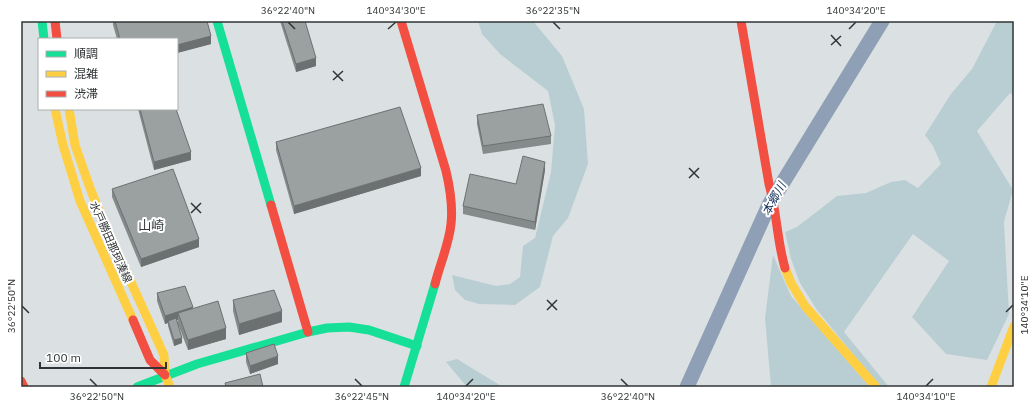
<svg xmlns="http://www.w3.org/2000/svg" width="1035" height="408" viewBox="0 0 1035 408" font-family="'IBM Plex Sans','Noto Sans JP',sans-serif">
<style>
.green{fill:#b9ced3}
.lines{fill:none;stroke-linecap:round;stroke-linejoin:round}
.river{stroke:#8fa0b6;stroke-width:15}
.fast{stroke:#16e098;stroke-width:9}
.slow{stroke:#ffcf43;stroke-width:9}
.jam{stroke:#f24e42;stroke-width:9}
.wall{fill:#858a8a}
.shaded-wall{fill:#6c7070}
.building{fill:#9ba0a0;stroke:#6c7070}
.ticks{fill:none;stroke:#303435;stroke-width:1.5}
.labels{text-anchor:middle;stroke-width:4;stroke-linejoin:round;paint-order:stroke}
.street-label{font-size:11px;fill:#303435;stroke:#fff}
.water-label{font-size:12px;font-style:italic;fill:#183560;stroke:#fff}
.quarter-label{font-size:13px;fill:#343c3f;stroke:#fff}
.neatline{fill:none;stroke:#303435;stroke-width:1.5}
.ticks-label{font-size:10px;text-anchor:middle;fill:#303435}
</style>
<rect width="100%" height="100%" fill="#dbe1e2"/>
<g class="green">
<polygon points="478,21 533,21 562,56 584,109 588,164 568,218 553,236 540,287 515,305 479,304 465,300 455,290 452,275 496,286 510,284 520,277 523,246 535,238 551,172 555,125 548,91 500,54 482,34"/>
<polygon points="997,21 1014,21 1014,96 1010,93 977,131 1013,190 1004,222 1009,314 987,360 946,354 912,317 949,261 913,234 844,332 889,387 880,387 817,310 800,283 791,259 785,232 797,227 837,196 866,193 891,182 905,180 918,188 941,164 933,146 925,135 951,94 972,69"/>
<polygon points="773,255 791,296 870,387 771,387 765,318"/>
<polygon points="457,359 503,387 467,387 446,362"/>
</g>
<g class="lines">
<polyline class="river" points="687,387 769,205 882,21"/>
<g class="fast">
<polyline points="42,21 44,39"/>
<polyline points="217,21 271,205"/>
<polyline points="137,387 197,364 308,332 327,328 349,327 369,330 417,346"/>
<polyline points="404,387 435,284"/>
</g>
<g class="slow">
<polyline points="55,109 63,145 80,201 133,320"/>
<polyline points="69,109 75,145 90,188 102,218 164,355 165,375 170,387"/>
<polyline points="785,268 791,283 805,306 876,387"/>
<polyline points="991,387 1014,326"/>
</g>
<g class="jam">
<polyline points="55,21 57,39"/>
<path d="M401 21 446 171C450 188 453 206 451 224 449 244 440 264 435 284"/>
<path d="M741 21 769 184C777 212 777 241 785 268"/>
<polyline points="271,205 308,332"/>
<polyline points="133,320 150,360 165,375"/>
<polyline points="21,381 24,387"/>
</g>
</g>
<g class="wall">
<polygon points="113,21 207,21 211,44 177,53 177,39 117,39 113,25"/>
<polygon points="280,21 305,21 316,66 296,72"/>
<polygon points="138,109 176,109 191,160 154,170"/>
<polygon points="477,115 551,136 551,144 483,154 477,124"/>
<polygon points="276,142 421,176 294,214 276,150"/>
<polygon points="545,170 535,230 463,214 463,206 516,184"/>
<polygon points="112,189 199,247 141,267 112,197"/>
<polygon points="157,293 193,309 226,339 188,350 178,324 178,320 177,320 182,343 174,346 168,326 168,323 165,324 157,301"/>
<polygon points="233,300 282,322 239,335 233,311"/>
<polygon points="246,353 278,364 250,374 246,362"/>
</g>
<g class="shaded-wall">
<polygon points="211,36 211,44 177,53 177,45"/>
<polygon points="316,58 316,66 296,72 296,64"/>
<polygon points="191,152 191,160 154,170 154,162"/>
<polygon points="545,162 545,170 535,230 535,222"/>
<polygon points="421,168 421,176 294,214 294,206"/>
<polygon points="199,239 199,247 141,267 141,259"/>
<polygon points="193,307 193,315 178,313 178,320 169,322 168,321 168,323 165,324 165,316"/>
<polygon points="282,311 282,322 239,335 239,324"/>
<polygon points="226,328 226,339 188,350 188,340"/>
<polygon points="182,338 182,343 174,346 174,340"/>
<polygon points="278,356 278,364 250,374 250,366"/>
</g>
<g class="building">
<polygon points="115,21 207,21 211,36 177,45 177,39 120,39"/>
<polygon points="282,21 305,21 316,58 296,64"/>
<polygon points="543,104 551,136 483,146 477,115"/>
<polygon points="400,107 421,168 294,206 276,142"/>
<polygon points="140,109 176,109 191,152 154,162"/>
<polygon points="523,156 545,162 535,222 463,206 470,174 516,184"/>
<polygon points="173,169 199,239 141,259 112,189"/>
<polygon points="185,286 193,307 165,316 157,293"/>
<polygon points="274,290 282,311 239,324 233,300"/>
<polygon points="218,301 226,328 188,340 178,313"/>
<polygon points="176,318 182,338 174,340 168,321"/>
<polygon points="274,344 278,356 250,366 246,353"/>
<polygon points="260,374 263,387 226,387 225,383"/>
</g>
<path class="ticks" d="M288 22 295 29M553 22 560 29M388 29 396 22M849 29 856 22M831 35 841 46M831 45 841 36M333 71 343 81M333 80 343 71M689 168 699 178M689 178 699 168M191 203 201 213M191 213 201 203M547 300 557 310M22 306 29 313M547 310 557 300M1006 312 1013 305M90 379 97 386M355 379 362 386M621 379 628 386M466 386 473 379M926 386 933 379"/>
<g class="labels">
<g class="street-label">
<text transform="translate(111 242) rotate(66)" y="4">水戸勝田那珂湊線</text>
</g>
<g class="water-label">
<text transform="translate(774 199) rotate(-61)" y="4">本郷川</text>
</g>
<g class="quarter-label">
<text x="151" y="230">山崎</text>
</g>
</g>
<rect width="1035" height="408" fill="none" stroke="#ffffff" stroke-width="44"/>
<rect x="38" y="38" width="140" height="72" fill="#ffffff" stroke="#acaeae"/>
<rect x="46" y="51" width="20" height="6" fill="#16e098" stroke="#acaeae"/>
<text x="74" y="58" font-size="12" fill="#303435">順調</text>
<rect x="46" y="71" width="20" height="6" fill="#ffcf43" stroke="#acaeae"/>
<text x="74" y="78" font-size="12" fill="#303435">混雑</text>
<rect x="46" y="91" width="20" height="6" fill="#f24e42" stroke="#acaeae"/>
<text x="74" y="98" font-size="12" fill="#303435">渋滞</text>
<path d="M40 362v6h126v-6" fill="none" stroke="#303435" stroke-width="2"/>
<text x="46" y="362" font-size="12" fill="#303435" stroke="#ffffff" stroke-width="3" paint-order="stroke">100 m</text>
<rect x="22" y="22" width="991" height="364" class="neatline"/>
<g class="ticks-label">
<text x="288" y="14">36°22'40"N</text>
<text x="396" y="14">140°34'30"E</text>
<text x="553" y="14">36°22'35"N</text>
<text x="856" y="14">140°34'20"E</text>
<text transform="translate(1024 305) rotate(-90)" y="4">140°34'10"E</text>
<text transform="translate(11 306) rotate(-90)" y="4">36°22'50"N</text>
<text x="97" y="400">36°22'50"N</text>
<text x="362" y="400">36°22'45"N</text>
<text x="466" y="400">140°34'20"E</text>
<text x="628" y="400">36°22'40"N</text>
<text x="926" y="400">140°34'10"E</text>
</g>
</svg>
